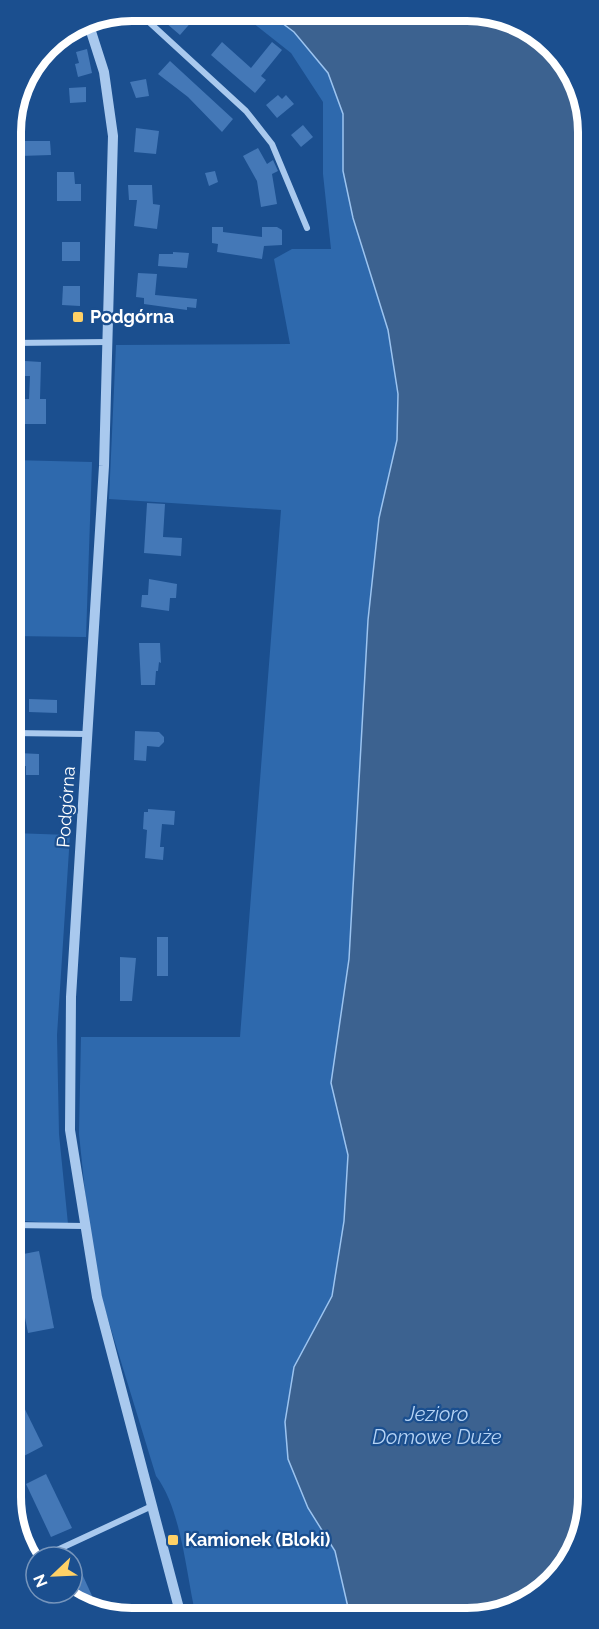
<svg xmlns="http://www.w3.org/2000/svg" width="599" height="1629" viewBox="0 0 599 1629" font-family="Raleway,sans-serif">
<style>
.green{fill:#2e69ad}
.water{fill:#3c6290;stroke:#9cc4f0;stroke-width:1.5}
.building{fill:#4478b7}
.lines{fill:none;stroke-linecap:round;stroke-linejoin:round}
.minor{stroke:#a9c9ee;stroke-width:6}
.tertiary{stroke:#a9c9ee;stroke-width:10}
.poi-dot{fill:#ffd166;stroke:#1b4f8f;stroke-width:2}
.labels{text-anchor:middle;stroke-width:4.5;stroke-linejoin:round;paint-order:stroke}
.poi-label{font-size:18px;font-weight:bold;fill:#fff;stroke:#1b4f8f;text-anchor:start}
.street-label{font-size:18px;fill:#fff;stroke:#1b4f8f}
.water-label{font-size:20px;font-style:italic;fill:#b5d3f5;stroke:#1b4f8f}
.rim{fill:none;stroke:#fff;stroke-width:8}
</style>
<rect width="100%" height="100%" fill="#1b4f8f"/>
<g class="green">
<path d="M238 11H266L294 32 328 73 343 114V171L353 218 388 330 398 394 397 440 379 518 368 620 349 959 331 1083 348 1155 344 1221 332 1296 294 1367 308 1508 335 1551 350 1616H196C186 1575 182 1510 156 1476L103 1303 88 1221 79 1134 81 1037H240L281 510 109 499 116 345 290 344 274 259 292 249H331L323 174V102L291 53Z"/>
<polygon points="11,460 92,462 86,637 12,636"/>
<polygon points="12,833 70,835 57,1035 59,1134 68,1224 12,1220"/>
</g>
<polygon class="water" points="266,11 491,13 553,46 586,108 588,1504 558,1577 491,1616 350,1616 335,1551 308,1508 288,1459 285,1422 294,1367 332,1296 344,1221 348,1155 331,1083 349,959 368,620 379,518 397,440 398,394 388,330 353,218 343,171 343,114 328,73 294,32"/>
<g class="building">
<polygon points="177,11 195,11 191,16 194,19 180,35 166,23"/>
<polygon points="222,42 251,68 272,42 282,50 261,76 266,80 255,93 211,55"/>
<polygon points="87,49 92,73 78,77 75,64 79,63 76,52"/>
<polygon points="170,61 233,119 222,132 188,97 158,74"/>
<polygon points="146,79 149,96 136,98 130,82"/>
<polygon points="86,87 86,102 70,103 69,88"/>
<polygon points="278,95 282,99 286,95 294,104 277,118 266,105"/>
<polygon points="303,125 313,137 301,147 291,135"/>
<polygon points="136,128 159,131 156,154 134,152"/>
<polygon points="20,141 50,141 51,155 20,156"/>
<polygon points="258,148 267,164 273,160 278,171 272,174 277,204 261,207 257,181 243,156"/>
<polygon points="215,171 218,182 209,186 205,173"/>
<polygon points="57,172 74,172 75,184 81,184 81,201 57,201"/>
<polygon points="128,185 152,185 153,204 160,205 157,229 134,226 137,200 129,200"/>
<polygon points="212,227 223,227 223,232 262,237 262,227 277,227 282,230 282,245 264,246 262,259 217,252 218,244 212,243"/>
<rect x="62" y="242" width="18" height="19"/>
<polygon points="173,252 189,253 187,268 158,266 159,254 173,254"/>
<polygon points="138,273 157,274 155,295 197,299 196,308 187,307 187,310 144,304 144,298 136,297"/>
<polygon points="63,286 80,286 80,306 62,305"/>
<polygon points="25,361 41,362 40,399 46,399 46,424 24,424 24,399 29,399 30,376 24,376"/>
<polygon points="147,503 165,504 163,537 182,538 181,556 144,553"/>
<polygon points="149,579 177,584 176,598 170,598 169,611 141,607 142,595 148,595"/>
<polygon points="139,643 160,643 161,663 159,662 158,671 156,671 155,685 141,685"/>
<polygon points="29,699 57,700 57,713 29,712"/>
<polygon points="135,731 159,732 164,737 164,742 159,747 147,746 146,761 134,760"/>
<polygon points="18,753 39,754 39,775 26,775 26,766 17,766"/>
<polygon points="148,809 175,811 174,825 162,824 160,847 164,847 163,860 145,858 147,830 143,829 144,812 148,812"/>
<rect x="157" y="937" width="11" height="39"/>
<polygon points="120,957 136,958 132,1001 120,1001"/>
<polygon points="39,1251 54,1328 28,1333 13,1256"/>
<polygon points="13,1385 43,1446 22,1457 13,1437"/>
<polygon points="46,1474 72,1528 51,1537 26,1484"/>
<polygon points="72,1552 99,1611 72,1597"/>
</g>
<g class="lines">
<g class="minor">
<polyline points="137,11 246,111 272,144 307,228"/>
<polyline points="11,343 108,342"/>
<polyline points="12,733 87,734"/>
<polyline points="12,1225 84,1226"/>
<polyline points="42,1557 152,1506"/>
<polyline points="35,1561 36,1560"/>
</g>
<polyline class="tertiary" points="87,19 104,72 113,136 104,466 71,997 70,1130 97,1297 181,1616"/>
</g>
<g class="poi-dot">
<rect x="72" y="311" width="12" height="12" rx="3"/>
<rect x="167" y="1534" width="12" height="12" rx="3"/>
</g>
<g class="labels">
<g class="poi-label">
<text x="90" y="323">Podgórna</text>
<text x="185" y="1546">Kamionek (Bloki)</text>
</g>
<g class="street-label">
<text transform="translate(66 807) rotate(-86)" y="6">Podgórna</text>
</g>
<g class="water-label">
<text x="437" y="1421">Jezioro<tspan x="437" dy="23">Domowe Duże</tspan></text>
</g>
</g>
<path d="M0 0H599V1629H0ZM132 21H467A111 111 0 0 1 578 132V1497A111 111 0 0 1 467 1608H132A111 111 0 0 1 21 1497V132A111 111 0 0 1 132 21Z" fill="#1b4f8f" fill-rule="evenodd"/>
<path class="rim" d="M132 21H467A111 111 0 0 1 578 132V1497A111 111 0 0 1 467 1608H132A111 111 0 0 1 21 1497V132A111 111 0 0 1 132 21Z"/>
<g transform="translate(54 1575) rotate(247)"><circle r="28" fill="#1b4f8f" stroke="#7695bc" stroke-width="1.5"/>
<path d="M0-4.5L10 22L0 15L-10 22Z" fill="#ffd166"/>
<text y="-9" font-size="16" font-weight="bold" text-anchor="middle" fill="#ffffff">N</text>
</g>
</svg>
